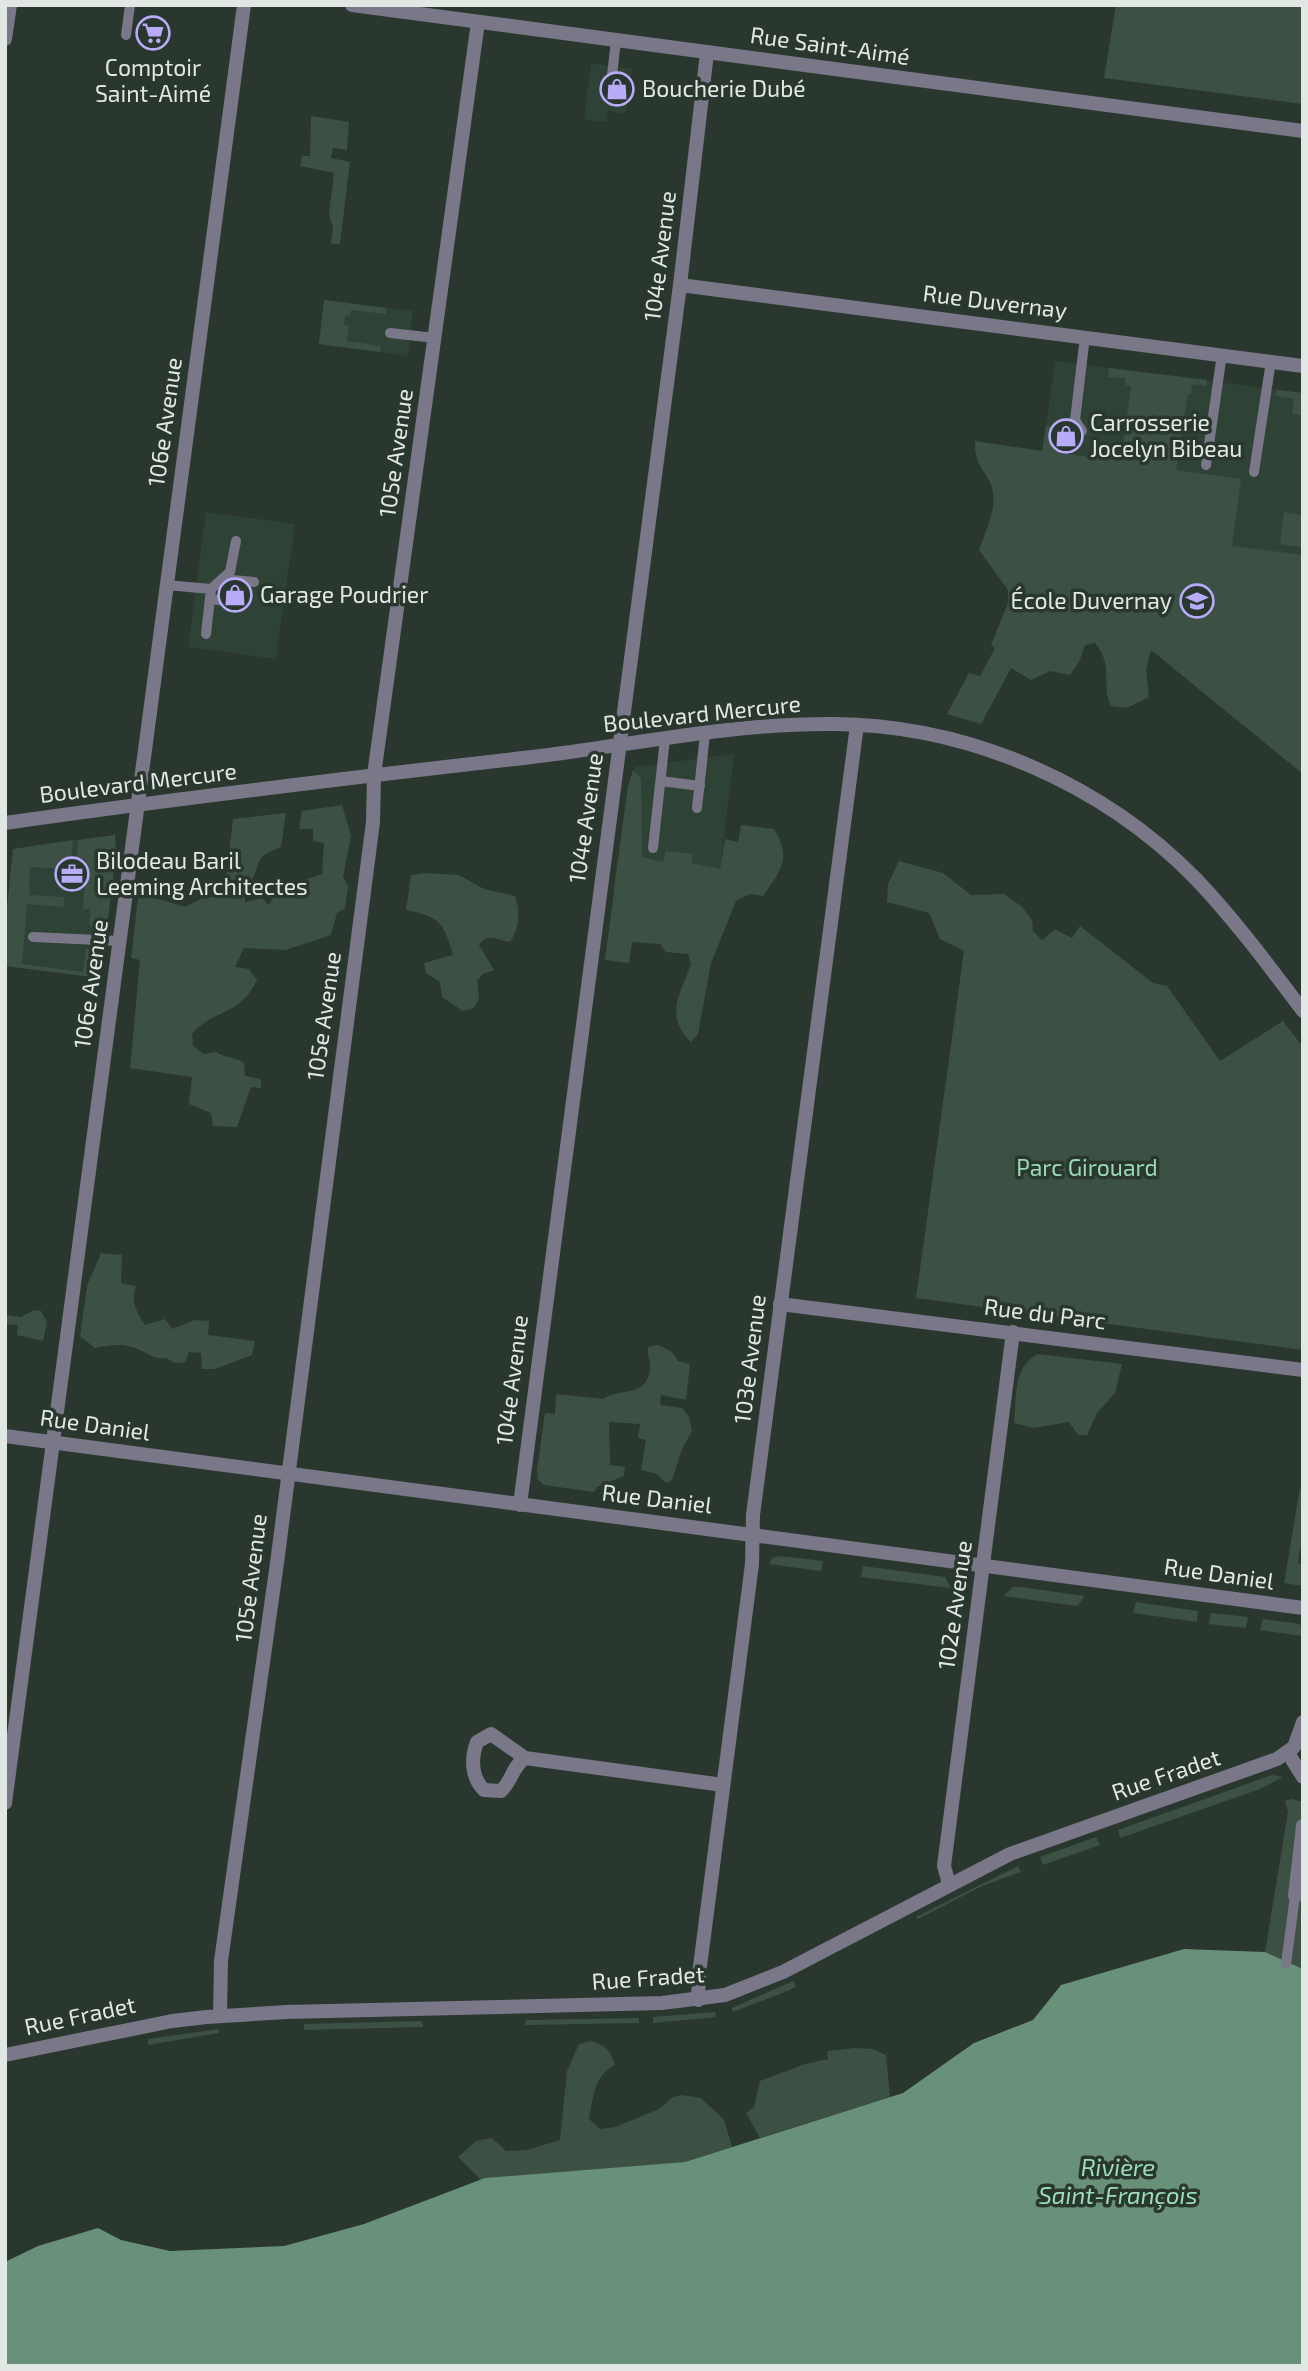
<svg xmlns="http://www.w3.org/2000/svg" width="1308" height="2371" viewBox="0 0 1308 2371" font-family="'Exo 2',sans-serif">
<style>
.built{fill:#2f4236}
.green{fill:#3c5144}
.water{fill:#699078}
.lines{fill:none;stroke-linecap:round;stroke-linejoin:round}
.service{stroke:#797788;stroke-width:10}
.minor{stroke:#797788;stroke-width:14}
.tertiary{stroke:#797788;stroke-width:14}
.labels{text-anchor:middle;stroke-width:7;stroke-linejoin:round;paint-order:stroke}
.street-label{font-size:23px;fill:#e1e8e3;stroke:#2a372f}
.poi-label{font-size:23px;fill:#e1e8e3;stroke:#2a372f;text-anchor:start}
.park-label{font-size:23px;fill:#99dab3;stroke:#2a372f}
.water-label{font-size:24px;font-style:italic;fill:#9cddb6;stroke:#2a372f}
</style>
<rect width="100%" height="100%" fill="#2a372f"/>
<g class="built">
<polygon points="591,63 632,69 625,114 608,111 607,122 584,120"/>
<polygon points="324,300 413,311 408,356 319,344"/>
<polygon points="1055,361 1303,393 1303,774 1067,454 1043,451"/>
<polygon points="206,512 295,524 276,659 188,647"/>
<polygon points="734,754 720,869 613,890 628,786 635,767"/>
<polygon points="115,835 116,854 100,978 5,966 5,927 13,849"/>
</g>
<g class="green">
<polygon points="1116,5 1303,5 1303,104 1104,78"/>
<polygon points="311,116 349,122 347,150 333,148 331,158 350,162 340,244 331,244 333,228 329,215 334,173 300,166 302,156 310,156"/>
<polygon points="324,300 386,308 386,314 351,310 350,316 345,315 344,325 349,326 347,341 381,346 380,352 319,344"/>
<path d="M1109 368 1207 380 1206 386 1192 384 1191 394H1188L1176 470 1241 479 1232 546 1303 555V774L1151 650 1146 669 1149 697 1127 708 1111 706C1100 683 1115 668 1095 643L1085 645 1079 662 1070 675 1050 671 1031 680 1011 668 981 724 947 714 969 673 980 676 995 648 991 645 1008 603V590L979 550C985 533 996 511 993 492 989 470 974 470 975 441L1042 451 1046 426 1061 428 1058 453 1121 461 1131 386 1125 385 1126 378 1108 377Z"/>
<polygon points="1277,390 1303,393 1303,416 1292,414 1294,399 1276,396"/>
<polygon points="1284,512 1303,515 1303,548 1280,544"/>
<path d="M633 770 641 779 642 857 663 862 666 851 693 854 691 863 720 869 725 839 738 842 741 825 774 829C792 859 781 870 763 896L750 894 736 901 711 963 698 1034 691 1042C664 1015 680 995 691 964L688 954 666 952 660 944 632 942 629 963 605 960 628 786Z"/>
<path d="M342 805 351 836 343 877 348 886 345 909 337 913 331 935 285 950 244 948 235 967 249 969 257 980C240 1017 211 1010 192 1034L193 1046 204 1054 216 1052C226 1059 234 1056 244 1063L245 1076 261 1079V1088L251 1087 237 1127 213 1126 211 1113 189 1104 192 1077 130 1068 140 960 131 958 138 898H155L185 907 205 897H224L233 819 286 813 281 847C254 857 262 860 252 880 247 889 244 892 245 902L262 898 269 905 277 890 322 874 324 843 313 841V829H299L302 811Z"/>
<polygon points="115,835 116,854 107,928 93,930 89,924 91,909 83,909 86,860 77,858 78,840"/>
<polygon points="73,840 70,869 30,867 29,895 64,897 64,907 27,904 22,964 83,972 86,949 104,949 100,978 5,966 5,927 13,849"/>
<polygon points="899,861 943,873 971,895 1004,894 1021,906 1032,920 1033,931 1042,940 1055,929 1072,938 1080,926 1153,983 1167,986 1220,1061 1283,1021 1303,1047 1303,1350 916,1298 964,951 940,939 929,913 887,902 888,884"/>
<path d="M425 873 459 875 484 889 515 896C520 911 520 928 510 942 496 941 490 931 479 945L494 970 483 974 477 981 479 999 474 1008 463 1011 442 997 440 982 426 973 424 963 453 955C444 923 439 916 406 910L411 875Z"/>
<path d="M101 1253 122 1255 121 1283 136 1286C130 1300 136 1312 145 1325L165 1319 172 1329 195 1320 209 1321 208 1335 255 1341 252 1355 215 1369H202L201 1353 189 1352 185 1362 174 1363 167 1358C152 1360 149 1353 135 1348 122 1343 109 1345 95 1348L80 1336 87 1286Z"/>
<polygon points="34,1310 41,1311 47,1322 43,1341 17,1335 18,1325 5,1324 5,1315 21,1317"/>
<path d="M658 1345 671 1351 678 1361 690 1364 686 1400 661 1395 660 1405 682 1408 689 1417 692 1431 682 1449 672 1480 666 1483 657 1474 641 1470 646 1440 638 1438 640 1424 609 1422 610 1465 625 1467 624 1476 597 1487 594 1492 544 1485 538 1480 537 1470 545 1413 555 1414 556 1394 603 1399C618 1388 647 1398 650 1369 651 1362 647 1355 648 1347Z"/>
<path d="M1038 1354 1122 1364 1115 1393 1097 1413 1087 1435H1078L1069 1422 1034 1428 1014 1423C1017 1396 1012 1368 1038 1354Z"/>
<polygon points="1300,1488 1303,1489 1303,1549 1300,1549 1298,1563 1303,1565 1303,1586 1284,1583"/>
<polygon points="780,1556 823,1561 821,1571 769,1564 772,1558"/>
<polygon points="863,1566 945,1577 951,1588 861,1577"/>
<polygon points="1012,1587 1020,1587 1085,1596 1077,1606 1004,1596"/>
<polygon points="1136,1602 1198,1611 1197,1622 1133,1613"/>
<polygon points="1211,1613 1248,1617 1246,1628 1209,1624"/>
<polygon points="1263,1619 1300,1624 1303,1636 1260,1630"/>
<polygon points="1272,1775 1283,1777 1260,1789 1120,1838 1118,1830"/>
<polygon points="1291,1799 1303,1802 1303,1969 1265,1952 1288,1812 1285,1801"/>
<polygon points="1096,1837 1100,1845 1043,1865 1040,1857"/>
<polygon points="1018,1866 1021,1872 982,1886 918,1919 916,1917"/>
<polygon points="793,1981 796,1986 790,1990 733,2012 732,2008"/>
<polygon points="715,2012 716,2017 653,2023 653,2017"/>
<polygon points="639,2018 639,2023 525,2025 526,2020"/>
<polygon points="422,2021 423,2027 304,2030 304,2024"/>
<polygon points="219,2029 219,2033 148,2045 148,2039"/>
<path d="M589 2041C604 2043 611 2051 615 2065 594 2075 593 2098 589 2119L600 2129 615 2127 659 2109 673 2097 682 2095 701 2098 724 2120 732 2147 685 2162 481 2180 458 2157 476 2141 492 2138 506 2151 527 2150 560 2140 567 2071 579 2044Z"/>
<polygon points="855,2048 873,2049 886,2055 890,2097 760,2138 746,2113 754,2107 760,2081 805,2064 828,2059 827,2051"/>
</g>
<polygon class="water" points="1184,1949 1265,1952 1303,1969 1303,2366 5,2366 5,2262 38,2246 98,2228 121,2240 170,2251 284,2246 364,2224 485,2178 685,2162 903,2093 974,2043 1033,2020 1061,1985"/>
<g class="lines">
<g class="service">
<polyline points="126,35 130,5"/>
<polyline points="612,75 616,41"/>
<polyline points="390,333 435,338"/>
<polyline points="1082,431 1075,420 1085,336"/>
<polyline points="1206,465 1222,354"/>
<polyline points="1254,472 1271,361"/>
<polyline points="222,579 254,582"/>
<polyline points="166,585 211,589 206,634"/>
<polyline points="211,589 230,572 236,541"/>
<polyline points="210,599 227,601"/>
<polyline points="661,781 700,786"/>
<polyline points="697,808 705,734"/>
<polyline points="653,848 665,739"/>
<polyline points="33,937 120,941"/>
<polyline points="1286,1964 1295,1896"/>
</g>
<g class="minor">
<polyline points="352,5 1303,131"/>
<polyline points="5,39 10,5"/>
<polyline points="680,285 1303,366"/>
<polyline points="780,1304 1303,1370"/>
<polyline points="5,1436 1303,1608"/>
<polyline points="520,1505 680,285 707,53"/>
<polyline points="1288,1753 1303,1777"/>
<path d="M525 1758C512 1767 512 1781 501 1791L484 1790C471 1777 471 1758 477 1742L491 1734 525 1758 723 1785"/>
<polyline points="5,1803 244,5"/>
<polyline points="949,1884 944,1866 1013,1332"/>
<polyline points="1295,1896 1303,1826"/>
<polyline points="698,2000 699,1974 752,1564 753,1515 857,725"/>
<polyline points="220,2016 221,1961 277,1563 373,822 374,775 478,22"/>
<polyline points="5,2055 172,2021 207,2017 286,2012 662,2003 725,1995 783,1972 1010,1854 1277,1759 1294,1747 1303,1722"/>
</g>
<path class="tertiary" d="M5 823C180 798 356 777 532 757 632 745 733 723 834 724 968 725 1102 783 1196 879 1235 920 1269 966 1303 1011"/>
</g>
<defs>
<symbol id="supermarket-ring" viewBox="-11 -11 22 22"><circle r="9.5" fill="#2a372f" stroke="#b8abf7" stroke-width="1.5"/><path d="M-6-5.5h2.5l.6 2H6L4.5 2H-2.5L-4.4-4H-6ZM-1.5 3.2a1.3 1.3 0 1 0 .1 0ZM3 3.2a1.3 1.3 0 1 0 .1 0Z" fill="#b8abf7"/></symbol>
<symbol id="shop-ring" viewBox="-11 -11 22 22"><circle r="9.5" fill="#2a372f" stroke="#b8abf7" stroke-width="1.5"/><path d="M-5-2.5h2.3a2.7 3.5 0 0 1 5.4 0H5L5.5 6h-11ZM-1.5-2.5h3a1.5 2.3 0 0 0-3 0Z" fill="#b8abf7"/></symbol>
<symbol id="school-ring" viewBox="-11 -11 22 22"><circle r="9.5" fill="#2a372f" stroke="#b8abf7" stroke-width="1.5"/><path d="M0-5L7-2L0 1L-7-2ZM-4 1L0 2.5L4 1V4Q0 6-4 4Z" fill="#b8abf7"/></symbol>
<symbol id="office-ring" viewBox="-11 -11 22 22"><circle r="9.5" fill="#2a372f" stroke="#b8abf7" stroke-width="1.5"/><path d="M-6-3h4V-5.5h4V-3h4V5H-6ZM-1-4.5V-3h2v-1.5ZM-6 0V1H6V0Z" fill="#b8abf7"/></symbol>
</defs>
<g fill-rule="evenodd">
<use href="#supermarket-ring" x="134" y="14" width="38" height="38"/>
<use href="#shop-ring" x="598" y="70" width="38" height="38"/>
<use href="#shop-ring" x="1047" y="417" width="38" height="38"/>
<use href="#shop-ring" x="216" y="576" width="38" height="38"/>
<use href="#school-ring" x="1178" y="582" width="38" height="38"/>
<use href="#office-ring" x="53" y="855" width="38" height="38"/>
</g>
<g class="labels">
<g class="street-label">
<text transform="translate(830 46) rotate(8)" y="8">Rue Saint-Aimé</text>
<text transform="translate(660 256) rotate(-83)" y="8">104e Avenue</text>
<text transform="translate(995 302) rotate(7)" y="8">Rue Duvernay</text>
<text transform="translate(165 422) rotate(-82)" y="8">106e Avenue</text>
<text transform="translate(396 453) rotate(-82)" y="8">105e Avenue</text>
<text transform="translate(702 714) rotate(-6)" y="8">Boulevard Mercure</text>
<text transform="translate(138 783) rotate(-7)" y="8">Boulevard Mercure</text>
<text transform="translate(586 818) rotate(-82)" y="8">104e Avenue</text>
<text transform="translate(91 984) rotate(-82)" y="8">106e Avenue</text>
<text transform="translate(324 1016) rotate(-82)" y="8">105e Avenue</text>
<text transform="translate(1045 1314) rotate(7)" y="8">Rue du Parc</text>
<text transform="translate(750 1359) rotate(-83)" y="8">103e Avenue</text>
<text transform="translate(512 1380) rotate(-83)" y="8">104e Avenue</text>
<text transform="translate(95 1425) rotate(8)" y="8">Rue Daniel</text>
<text transform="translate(657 1499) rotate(7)" y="8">Rue Daniel</text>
<text transform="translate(1219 1574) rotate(8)" y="8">Rue Daniel</text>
<text transform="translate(251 1578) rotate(-83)" y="8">105e Avenue</text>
<text transform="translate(955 1605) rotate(-82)" y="8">102e Avenue</text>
<text transform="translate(1166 1775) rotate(-19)" y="8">Rue Fradet</text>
<text transform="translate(648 1978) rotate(-4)" y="8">Rue Fradet</text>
<text transform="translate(80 2016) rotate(-12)" y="8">Rue Fradet</text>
</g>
<g class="poi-label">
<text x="153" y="76" text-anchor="middle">Comptoir<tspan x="153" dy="26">Saint-Aimé</tspan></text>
<text x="642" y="97">Boucherie Dubé</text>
<text x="1090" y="431">Carrosserie<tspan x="1090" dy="26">Jocelyn Bibeau</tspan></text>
<text x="260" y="603">Garage Poudrier</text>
<text x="1172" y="609" text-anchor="end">École Duvernay</text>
<text x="96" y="869">Bilodeau Baril<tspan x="96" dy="26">Leeming Architectes</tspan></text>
</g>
<g class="park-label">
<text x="1087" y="1176">Parc Girouard</text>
</g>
<g class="water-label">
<text x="1118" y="2176">Rivière<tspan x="1118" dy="28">Saint-François</tspan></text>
</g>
</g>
<rect width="1308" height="2371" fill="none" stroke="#e1e8e3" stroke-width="14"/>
</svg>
